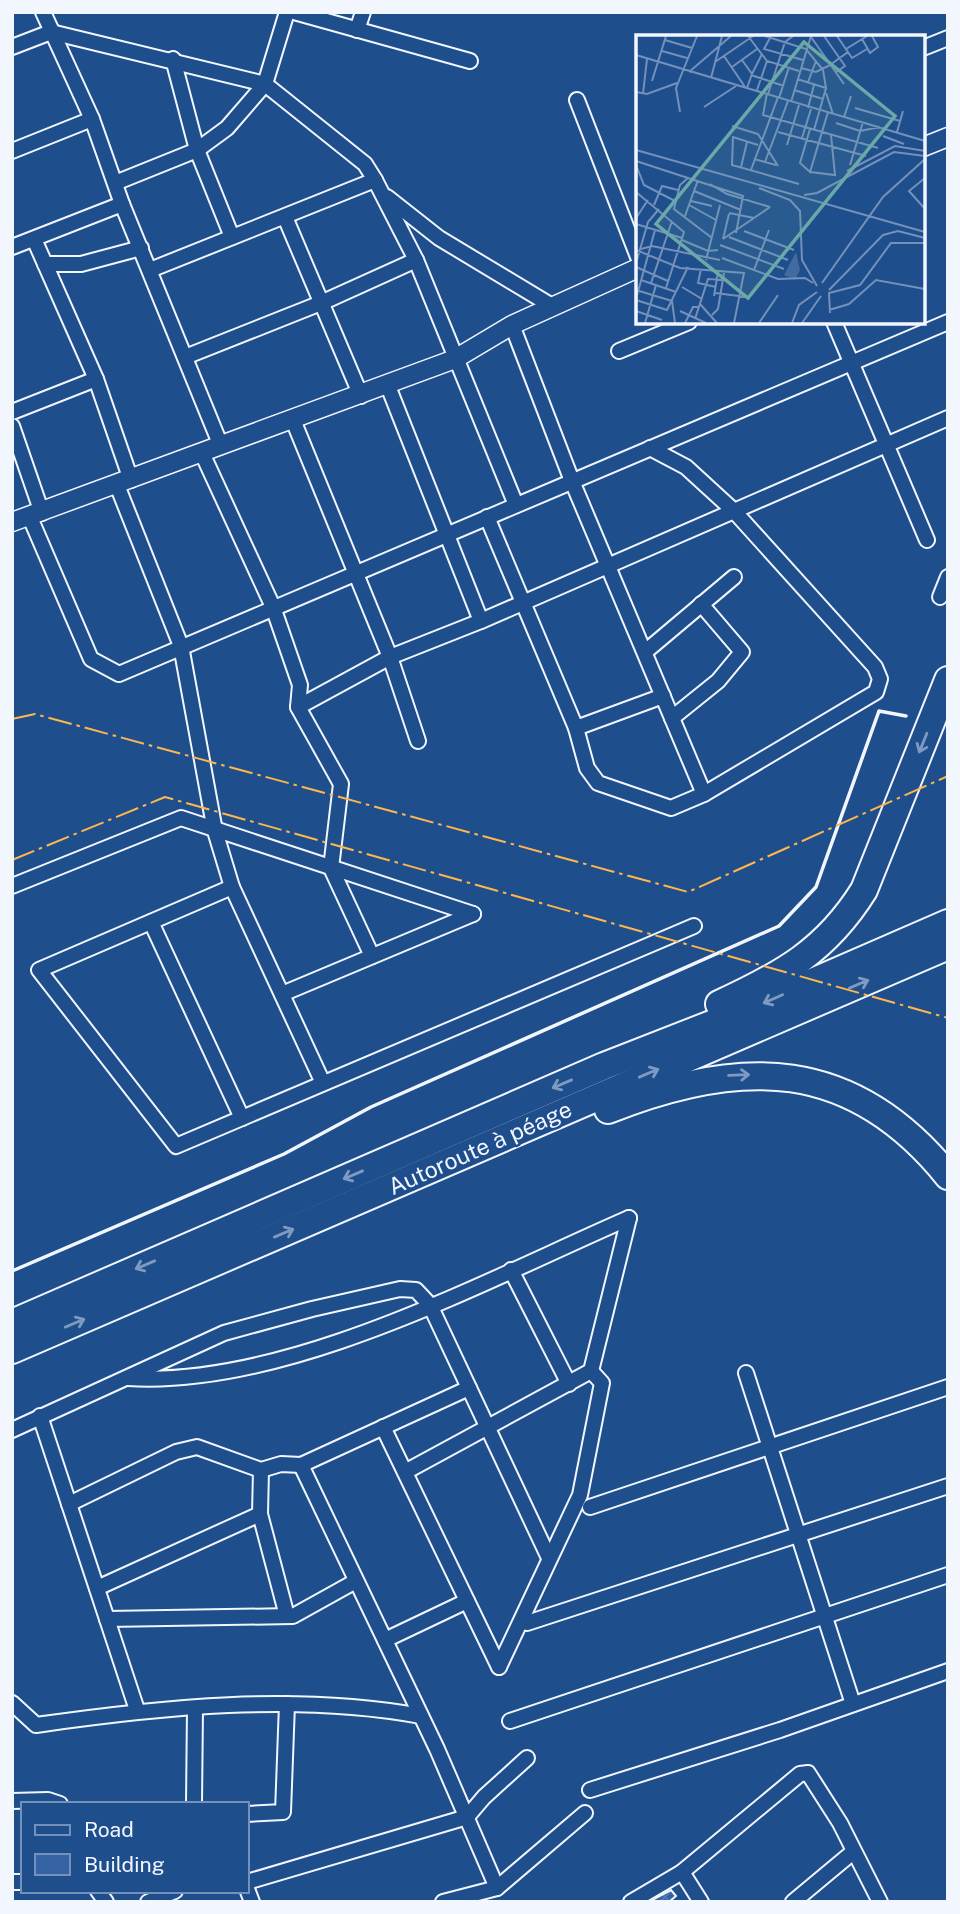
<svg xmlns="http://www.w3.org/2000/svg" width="960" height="1914" viewBox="0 0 960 1914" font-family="'Public Sans',sans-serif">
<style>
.building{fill:url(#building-cross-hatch);stroke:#f2f6ff;stroke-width:2}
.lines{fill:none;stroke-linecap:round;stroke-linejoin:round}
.minor-casing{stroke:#f2f6ff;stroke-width:18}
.tertiary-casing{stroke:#f2f6ff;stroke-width:21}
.motorway-casing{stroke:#f2f6ff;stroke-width:30}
.minor{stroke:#1f4e8c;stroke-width:14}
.tertiary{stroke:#1f4e8c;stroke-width:18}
.motorway{stroke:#1f4e8c;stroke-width:26}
.wall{stroke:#f2f6ff;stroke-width:3.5}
.power{stroke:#ffb74d;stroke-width:2;stroke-dasharray:24 5 3.5 5;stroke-linecap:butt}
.oneway{stroke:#7e9ac0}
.labels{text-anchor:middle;stroke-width:5;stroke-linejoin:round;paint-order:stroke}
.street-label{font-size:23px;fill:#f2f6ff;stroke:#1f4e8c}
.inset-road{fill:none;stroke:#7391ba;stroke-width:2}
.view{fill:#6aa9a8;fill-opacity:0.15;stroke:#6aa9a8;stroke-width:3.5}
.inset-edge{fill:none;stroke:#f2f6ff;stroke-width:3.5}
</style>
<defs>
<pattern id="building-cross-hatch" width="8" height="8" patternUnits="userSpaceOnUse" patternTransform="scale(1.75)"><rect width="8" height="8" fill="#3563a3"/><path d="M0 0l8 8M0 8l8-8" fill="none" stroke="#537ab1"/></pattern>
</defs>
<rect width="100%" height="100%" fill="#1f4e8c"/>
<polygon class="building" points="671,1890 676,1896 669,1902 650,1901"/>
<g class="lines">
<defs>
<g id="minor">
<polyline points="43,12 92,119 122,204 221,446"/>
<polyline points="294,12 470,61"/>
<polyline points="357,30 363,12"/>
<polyline points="12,47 51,32 265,84 365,164 375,180 150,270"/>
<polyline points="923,48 948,38"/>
<polyline points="173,59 197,150 232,237"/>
<polyline points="577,100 638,257"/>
<polyline points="12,151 92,119"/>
<polyline points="375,180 416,260 516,505"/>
<polyline points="115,183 197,150 227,128 265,84 287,12"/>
<polyline points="387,197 439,238 552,306"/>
<polyline points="285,217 361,396"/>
<polyline points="34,239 96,379 131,480"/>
<polyline points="12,247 122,204"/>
<polyline points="45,264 81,264 141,248"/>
<polyline points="834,322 927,540"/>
<polyline points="619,351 689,322"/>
<polyline points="185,357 321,303 416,260"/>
<polyline points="388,386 481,621"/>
<polyline points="12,412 96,379"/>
<polyline points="293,420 390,657 418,741"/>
<polyline points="12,426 42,513"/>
<polyline points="650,448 686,467 734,511 875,667 880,679 876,692 704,794"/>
<polyline points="202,453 273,607 300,685 298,707 341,784 331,868 372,956"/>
<polyline points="117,485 181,646 215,831 232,887 323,1083"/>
<polyline points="29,515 91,659 119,674 948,322"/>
<polyline points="487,517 576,728 587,768 598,783 671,808 704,794 572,481 512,325"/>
<polyline points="940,597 948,577"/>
<polyline points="645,652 734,577"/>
<polyline points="298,707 390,657 481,621 948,418"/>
<polyline points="672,718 718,681 742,652 701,604"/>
<polyline points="576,728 663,696"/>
<polyline points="12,886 181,818 473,914"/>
<polyline points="232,887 39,970 176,1146 694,926"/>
<polyline points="151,922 242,1118"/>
<polyline points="282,994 473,914"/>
<polyline points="511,1270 569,1384"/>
<polyline points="746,1373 853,1704"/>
<path d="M128 1378C287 1388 484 1281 629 1218"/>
<polyline points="40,1416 137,1710"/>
<polyline points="383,1427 499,1667"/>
<polyline points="12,1430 224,1333 312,1309 400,1289 416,1290 430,1305 549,1558"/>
<polyline points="301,1465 437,1749 497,1888"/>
<polyline points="261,1470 260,1514 287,1616"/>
<polyline points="405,1472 591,1371 629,1218"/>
<polyline points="69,1504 176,1452 197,1447 261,1470 281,1464 301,1465 469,1388"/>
<polyline points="590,1507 948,1387"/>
<polyline points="97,1588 260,1514"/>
<polyline points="107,1619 293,1616 356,1581"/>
<polyline points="527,1623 948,1486"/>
<polyline points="385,1640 467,1601"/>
<polyline points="499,1667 580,1495 602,1383 591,1371"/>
<path d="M12 1703 36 1725C162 1707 295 1693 421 1716"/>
<polyline points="510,1721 948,1575"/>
<polyline points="590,1790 780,1730 948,1671"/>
<polyline points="12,1801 48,1800 60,1804"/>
<polyline points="194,1804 195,1708"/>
<polyline points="247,1814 283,1812 287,1704"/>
<polyline points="682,1872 701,1902"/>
<polyline points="12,1882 23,1882"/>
<polyline points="247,1882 467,1817 484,1797 527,1758"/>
<polyline points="247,1889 252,1902"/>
<polyline points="98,1891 106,1902"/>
<polyline points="148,1902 175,1891"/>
<polyline points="443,1902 497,1888 585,1813"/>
<polyline points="631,1902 682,1872 800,1774 808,1773 840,1823 880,1902"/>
<polyline points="793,1902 853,1852"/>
</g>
<g id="tertiary">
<polyline points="923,147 948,137"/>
<polyline points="12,522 455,359 512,325 638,268"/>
</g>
<g id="motorway">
<path d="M719 1004C782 975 826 951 864 890L948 680"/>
<path d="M608 1110C741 1057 852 1057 948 1176"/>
<polyline points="12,1323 604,1066 755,1007 948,923"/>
<polyline points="12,1350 948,946"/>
</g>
</defs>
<use href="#minor" class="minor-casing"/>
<use href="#tertiary" class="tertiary-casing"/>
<use href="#motorway" class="motorway-casing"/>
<use href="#minor" class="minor"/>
<use href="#tertiary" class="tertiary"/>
<use href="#motorway" class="motorway"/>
<polyline class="wall" points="12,1271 284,1154 371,1107 779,926 816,887 879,711 906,716"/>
<g class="power">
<polyline points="12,719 35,714 688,892 948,776"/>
<polyline points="12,860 165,797 948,1018"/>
</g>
</g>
<defs><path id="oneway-shaft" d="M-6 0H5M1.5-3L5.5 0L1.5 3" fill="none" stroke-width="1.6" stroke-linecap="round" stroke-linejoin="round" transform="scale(1.75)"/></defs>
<g class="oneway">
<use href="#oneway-shaft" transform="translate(923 743) rotate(112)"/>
<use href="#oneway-shaft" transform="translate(859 984) rotate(-23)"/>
<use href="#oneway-shaft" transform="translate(773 999) rotate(156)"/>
<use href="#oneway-shaft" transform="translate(649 1073) rotate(-23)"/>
<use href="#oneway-shaft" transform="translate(739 1075) rotate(-2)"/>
<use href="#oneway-shaft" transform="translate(562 1084) rotate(157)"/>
<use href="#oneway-shaft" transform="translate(353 1175) rotate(157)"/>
<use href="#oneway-shaft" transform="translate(284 1233) rotate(-23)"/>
<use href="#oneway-shaft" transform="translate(145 1265) rotate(157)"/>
<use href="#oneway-shaft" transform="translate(75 1323) rotate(-23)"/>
</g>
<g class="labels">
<g class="street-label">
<text transform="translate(480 1148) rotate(-24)" y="8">Autoroute à péage</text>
</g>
</g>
<g transform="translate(636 35)">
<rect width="289" height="289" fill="#1f4e8c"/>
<path d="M160 217 164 235 159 245 148 240Z" fill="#446ba0"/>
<path class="inset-road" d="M112 1 131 26 163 36M129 1 170 14 187 35 190 53 161 44M188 1 209 31 200 37M201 1 216 23 231 14M175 2 208 49M134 3 128 14 167 25M226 4 234 18 242 12 236 1M29 5 56 13M210 14 231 1M26 16 51 23M0 20 289 106M88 21 109 52M106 25 116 39 111 53M79 27 117 1M194 30 212 17M96 32 121 14M165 33 180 37 194 30M53 37 95 1M116 39 126 19M115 40 148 51M75 43 86 1M16 46 30 1M172 47 180 26M121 55 131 26M158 55 187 64M0 57 11 59 41 48M131 58 127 80 242 113M190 58 197 79M7 59 11 24M132 59 149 7 157 1M143 63 153 32M155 67 175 1M68 72 100 51M172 73 178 50M219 73 264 86M44 77 40 53 61 1M208 82 215 61M200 88 224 96 244 92M96 91 122 99 142 131M174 94 164 128 174 137 192 77M178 95 190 53M142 97 230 121M261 97 267 76M247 101 268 109M166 103 175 74M122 110 97 102 96 130 163 149M151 110 163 70M0 115 289 197M118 124 140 130M0 126 107 161 100 198M129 127 152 66M0 130 8 150 39 166M214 130 227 87M105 132 111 107M115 135 142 62M211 136 259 111 289 116M174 137 199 140 195 100M52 143 44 150 38 174 76 203M289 143 273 156 289 174M74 149 91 159 134 172M123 153 154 165 164 176 166 225 181 251M58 156 105 175M0 157 48 197 30 253M168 160 181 158 258 117 289 121M55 166 76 171M18 170 26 151 42 155M53 170 80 185M93 178 118 183 134 172M49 181 62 145M0 183 12 165M0 189 46 203M108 196 158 215M93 202 152 225M87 204 118 183M87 204 93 179M46 205 72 216 82 215M84 210 148 234M5 214 16 211 84 225M0 215 44 233 108 238 98 288M86 223 142 244 169 243 177 248M70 225 84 170M0 228 12 187 23 174M0 232 32 246M65 234 62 248 80 252M118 235 133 195M5 245 40 257M15 248 36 186M186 248 247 162 289 124M46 252 66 264M0 255 36 266 39 288M193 255 247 200 262 196 289 203M79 258 111 262M78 261 82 237M0 264 19 195M0 265 31 275 52 232M64 269 81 288M193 275 213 269 240 245 289 254M0 276 26 285M44 276 70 288M194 278 193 258 224 250 255 208H289M76 280 82 274 88 238M59 284 72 244 88 245M9 288 20 250M49 288 57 272H63M123 288 142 260M156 288 163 270 181 257M166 288 185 261"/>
<path class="view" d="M168 7 259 81 112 263 20 189Z"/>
<rect width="289" height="289" class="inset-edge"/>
</g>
<rect width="960" height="1914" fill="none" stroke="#f2f6ff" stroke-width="28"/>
<rect x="21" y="1802" width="228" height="91" fill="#1f4e8c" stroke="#7391ba" stroke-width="2"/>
<rect x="35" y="1825" width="35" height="10" fill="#1f4e8c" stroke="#7391ba" stroke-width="2"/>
<text x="84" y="1837" font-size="21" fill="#f2f6ff">Road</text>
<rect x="35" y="1854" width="35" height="21" fill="#3563a3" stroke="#7391ba" stroke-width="2"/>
<text x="84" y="1872" font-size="21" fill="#f2f6ff">Building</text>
</svg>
